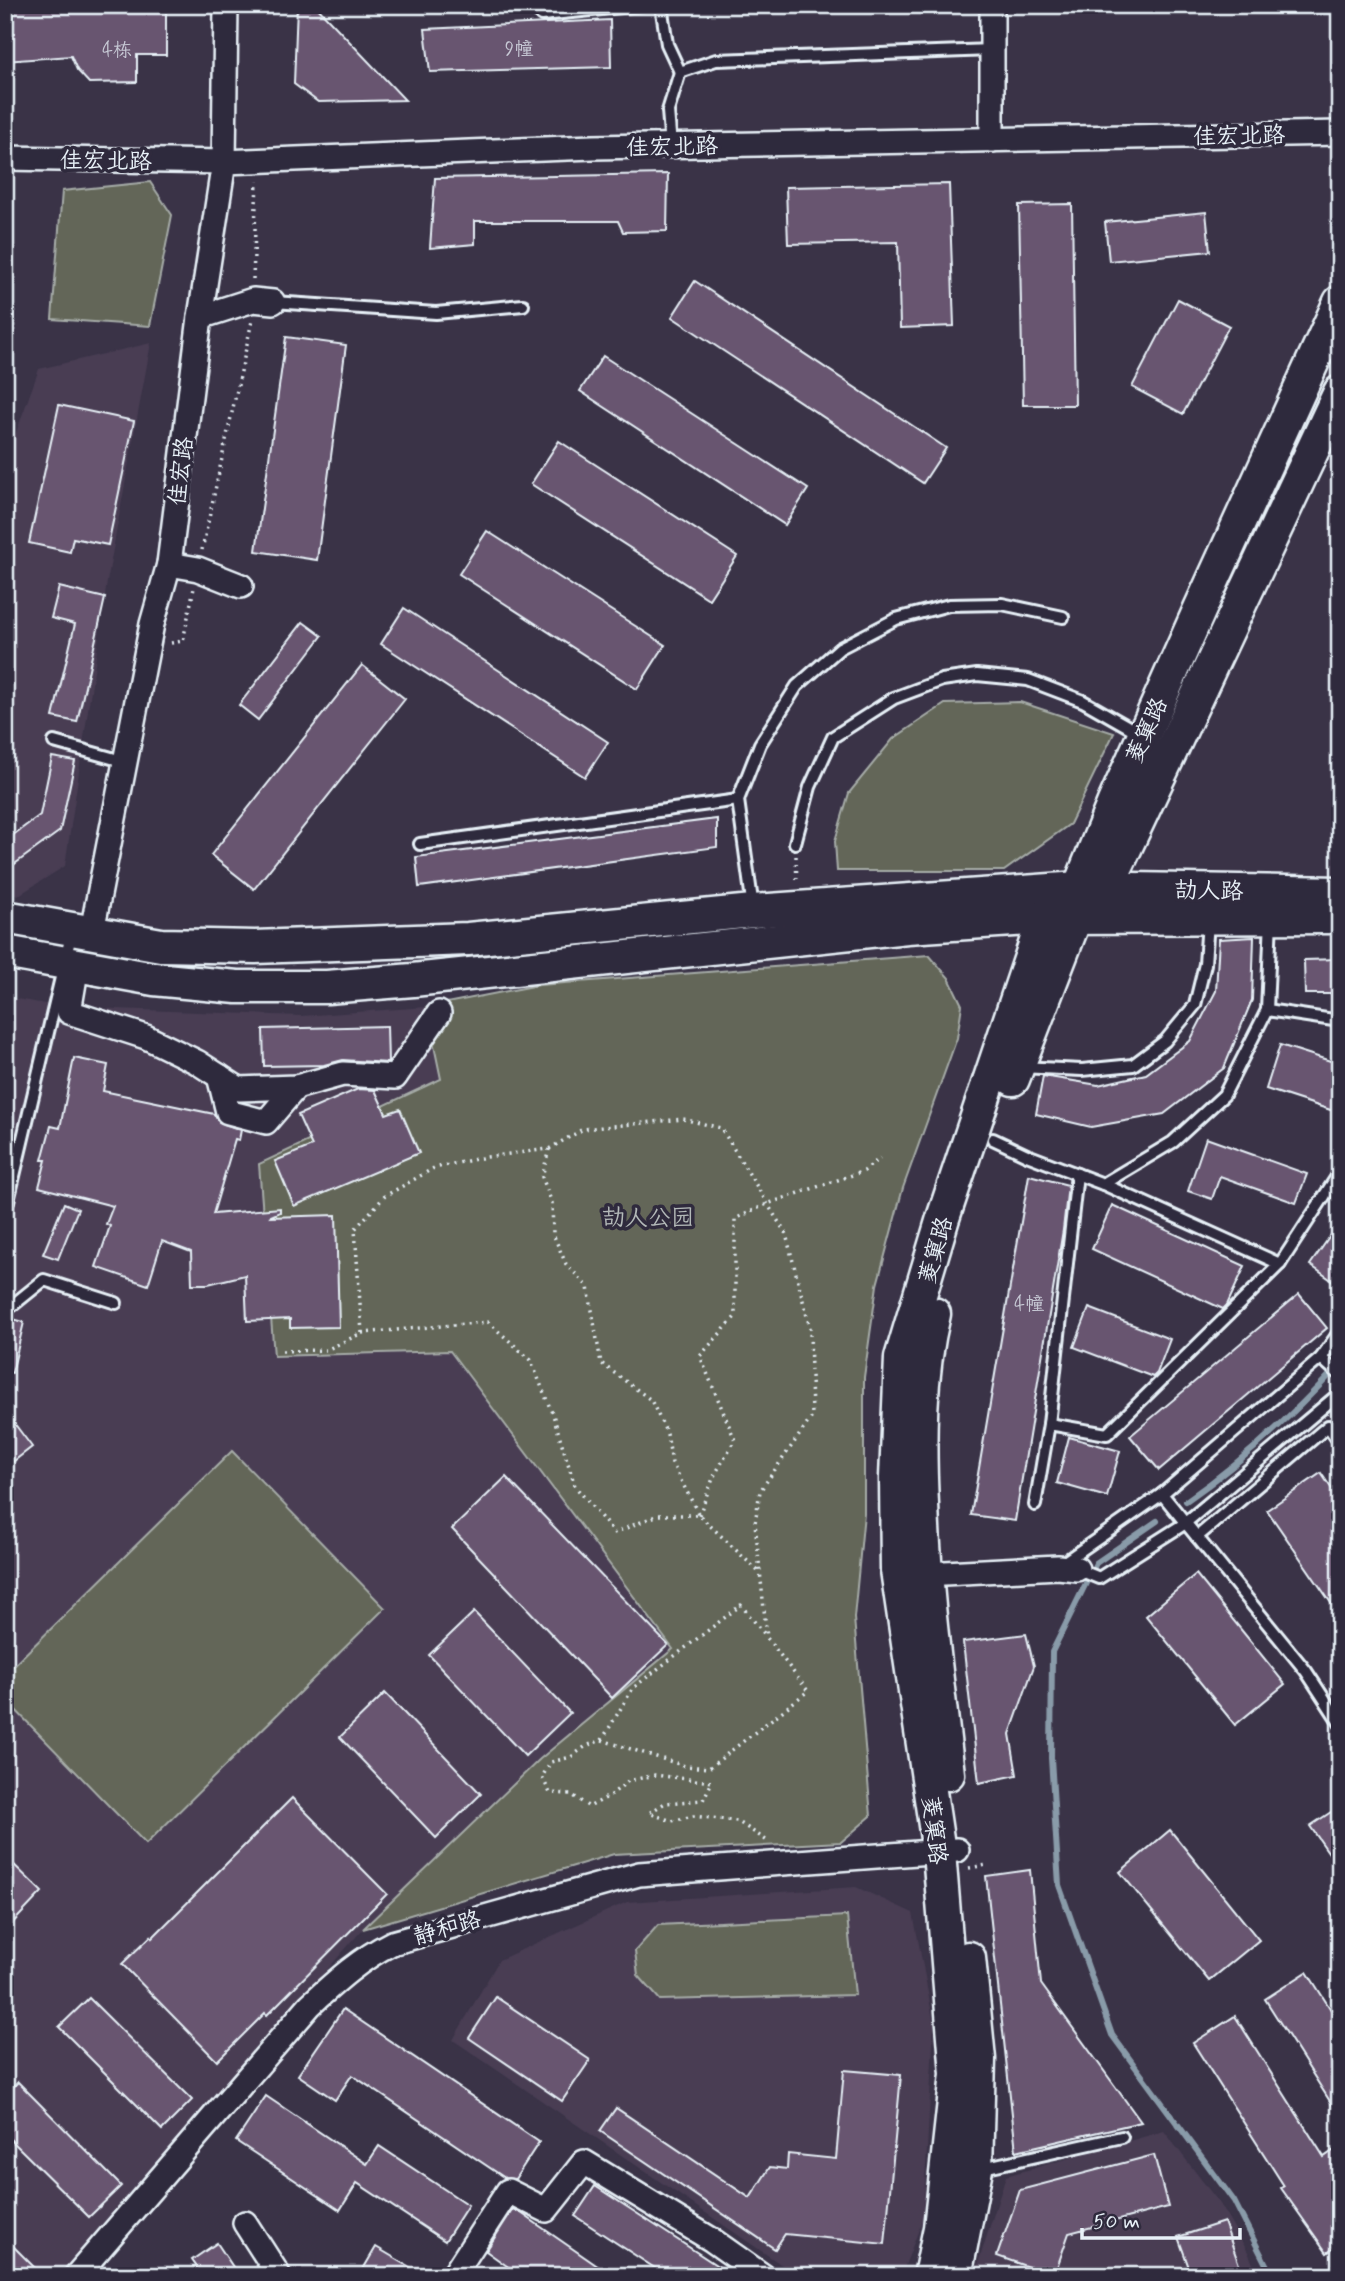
<svg xmlns="http://www.w3.org/2000/svg" width="1345" height="2281" viewBox="0 0 1345 2281" font-family="Mynerve,'LXGW WenKai TC',sans-serif">
<style>
.built{fill:#483d53}
.green{fill:#636658;stroke:#a6aca8;stroke-width:2}
.lines{fill:none;stroke-linecap:round;stroke-linejoin:round}
.stream{stroke:#899ba9;stroke-width:6}
.building{fill:#67556f;stroke:#e8f1f8;stroke-width:2}
.lane-casing{stroke:#e8f1f8;stroke-width:16}
.street-casing{stroke:#e8f1f8;stroke-width:28}
.secondary-casing{stroke:#e8f1f8;stroke-width:37}
.path{stroke:#e8f1f8;stroke-width:3.5;stroke-dasharray:2 5;stroke-linecap:butt}
.lane{stroke:#2f2a3d;stroke-width:10}
.street{stroke:#2f2a3d;stroke-width:23}
.secondary{stroke:#2f2a3d;stroke-width:32}
.labels{text-anchor:middle;stroke-width:7;stroke-linejoin:round;paint-order:stroke}
.number-label{font-size:19px;fill:#c8cad6}
.street-label{font-size:23px;fill:#e8f1f8;stroke:#2f2a3d}
.park-label{font-size:23px;fill:#b3b9b8;stroke:#2f2a3d}
</style>
<rect width="100%" height="100%" fill="#3a3347"/>
<filter id="ink" filterUnits="userSpaceOnUse"><feTurbulence type="fractalNoise" baseFrequency=".0143" numOctaves="2"/><feDisplacementMap in="SourceGraphic" scale="14" xChannelSelector="R" yChannelSelector="G"/><feConvolveMatrix kernelMatrix="1 2 1 2 8 2 1 2 1" color-interpolation-filters="sRGB"/></filter>
<g filter="url(#ink)">
<g class="built">
<polygon points="151,343 107,582 65,866 19,895 5,892 5,463 39,369"/>
<polygon points="5,997 63,1007 301,1016 426,1007 442,1079 260,1164 274,1355 450,1351 673,1649 540,1759 363,1929 57,2276 5,2276"/>
<polygon points="856,1887 913,1913 934,2025 923,2219 901,2276 798,2276 453,2040 499,1960 627,1902"/>
<polygon points="1164,2131 1220,2204 1248,2252 1258,2276 974,2276 1006,2176"/>
</g>
<g class="green">
<polygon points="150,182 172,215 150,326 52,319 62,191"/>
<polygon points="1020,702 1114,733 1070,824 1004,871 837,871 835,841 849,793 893,739 945,704"/>
<polygon points="929,955 949,978 962,1005 957,1038 903,1188 877,1285 864,1377 864,1513 854,1618 871,1816 841,1842 614,1854 363,1929 540,1759 673,1649 450,1351 274,1356 259,1164 441,1079 426,1007 539,985"/>
<polygon points="232,1451 385,1608 146,1844 5,1699 5,1674"/>
<polygon points="847,1916 855,1995 660,2000 638,1975 635,1951 658,1925"/>
</g>
<g class="lines">
<g class="stream">
<path d="M1186 1501C1242 1462 1294 1414 1340 1364"/>
<polyline points="1157,1521 1096,1563 1052,1652 1051,1758 1059,1885 1112,2035 1234,2201 1272,2276"/>
</g>
</g>
<g class="building">
<polygon points="5,5 166,5 166,55 137,55 137,82 89,83 77,70 71,56 5,61"/>
<polygon points="297,5 315,5 405,100 318,102 294,84"/>
<polygon points="610,20 611,67 430,72 425,29"/>
<polygon points="668,174 667,231 623,232 618,221 475,221 475,244 430,248 435,178"/>
<polygon points="949,184 954,326 900,328 898,242 788,244 786,187"/>
<polygon points="1072,204 1075,405 1023,405 1019,205"/>
<polygon points="1206,212 1210,251 1109,261 1105,222"/>
<polygon points="695,281 946,448 923,483 672,317"/>
<polygon points="1178,299 1229,326 1183,414 1132,387"/>
<polygon points="286,337 346,345 317,560 256,551"/>
<polygon points="603,356 808,489 785,525 580,391"/>
<polygon points="59,405 134,421 108,545 73,538 70,552 29,543"/>
<polygon points="559,441 737,556 709,599 531,484"/>
<polygon points="487,531 665,645 637,689 459,574"/>
<polygon points="59,587 105,598 77,722 53,717 75,624 51,618"/>
<polygon points="404,608 608,742 585,777 381,644"/>
<polygon points="303,622 322,636 258,720 239,705"/>
<polygon points="362,665 405,699 254,889 211,855"/>
<polygon points="52,757 75,761 60,831 5,871 5,841 40,815"/>
<polygon points="717,819 717,847 419,887 416,857"/>
<polygon points="1254,937 1252,1000 1224,1068 1164,1114 1091,1127 1036,1114 1043,1076 1098,1085 1146,1074 1190,1041 1216,991 1219,939"/>
<polygon points="1340,959 1340,994 1305,994 1304,960"/>
<polygon points="387,1026 388,1063 343,1060 324,1065 264,1066 263,1029"/>
<polygon points="1280,1045 1340,1064 1340,1113 1266,1089"/>
<polygon points="74,1058 108,1065 103,1091 214,1114 219,1122 241,1130 239,1140 235,1139 213,1214 280,1208 280,1212 269,1217 336,1215 339,1327 290,1328 290,1319 247,1321 245,1275 208,1284 192,1284 191,1252 162,1241 148,1285 96,1267 110,1226 106,1224 113,1206 39,1187 46,1160 42,1160 51,1126 60,1128"/>
<polygon points="358,1089 375,1090 386,1114 400,1109 419,1153 294,1206 275,1161 312,1146 298,1115"/>
<polygon points="1206,1138 1307,1174 1296,1203 1220,1176 1212,1199 1188,1191"/>
<polygon points="1029,1175 1068,1185 1063,1230 1015,1521 971,1515"/>
<polygon points="64,1203 78,1209 58,1259 43,1254"/>
<polygon points="1112,1205 1245,1266 1227,1305 1223,1309 1092,1249"/>
<polygon points="1340,1222 1340,1286 1310,1265"/>
<polygon points="1299,1294 1327,1328 1159,1470 1130,1436"/>
<polygon points="1089,1308 1170,1339 1157,1373 1153,1377 1074,1347"/>
<polygon points="5,1317 24,1322 12,1373 5,1372"/>
<polygon points="5,1411 32,1447 5,1468"/>
<polygon points="1069,1437 1120,1451 1107,1497 1057,1483"/>
<polygon points="1321,1473 1340,1501 1340,1616 1267,1510"/>
<polygon points="506,1477 668,1645 612,1698 452,1529"/>
<polygon points="1196,1574 1285,1684 1235,1725 1146,1616"/>
<polygon points="474,1612 570,1713 525,1756 429,1655"/>
<polygon points="1026,1634 1034,1666 1010,1734 1017,1775 979,1783 963,1642"/>
<polygon points="385,1693 481,1794 436,1838 340,1737"/>
<polygon points="292,1798 387,1894 267,2015 265,2013 217,2061 122,1964 151,1936 152,1938"/>
<polygon points="1340,1806 1340,1869 1310,1826"/>
<polygon points="1170,1830 1259,1940 1209,1981 1120,1872"/>
<polygon points="5,1856 42,1892 5,1931"/>
<polygon points="1030,1870 1041,1984 1141,2122 1016,2151 986,1876"/>
<polygon points="1307,1972 1340,2024 1340,2117 1265,1999"/>
<polygon points="496,1997 590,2060 562,2101 469,2038"/>
<polygon points="89,1998 192,2100 162,2130 59,2027"/>
<polygon points="343,2009 539,2142 515,2179 505,2178 352,2075 335,2100 298,2075"/>
<polygon points="1235,2016 1324,2157 1340,2146 1340,2244 1327,2253 1281,2188 1284,2186 1193,2043"/>
<polygon points="844,2070 901,2075 885,2244 785,2234 775,2249 600,2131 616,2108 750,2198 770,2167 787,2169 788,2154 836,2159"/>
<polygon points="18,2082 121,2186 89,2217 5,2134 5,2095"/>
<polygon points="266,2096 367,2164 379,2146 468,2205 445,2241 357,2183 340,2210 236,2141"/>
<polygon points="1154,2155 1168,2207 1069,2233 1054,2276 997,2256 1020,2190"/>
<polygon points="595,2186 733,2276 667,2276 575,2216"/>
<polygon points="513,2209 521,2213 612,2276 521,2276 486,2251"/>
<polygon points="1224,2222 1243,2276 1192,2276 1178,2237"/>
<polygon points="5,2238 43,2276 5,2276"/>
<polygon points="217,2243 239,2276 203,2276 192,2260"/>
<polygon points="376,2247 425,2276 359,2276"/>
</g>
<g class="lines">
<defs>
<g id="lane">
<polyline points="529,5 542,15 642,5"/>
<polyline points="661,5 667,44 680,72"/>
<polyline points="671,146 668,111 680,72 716,60 992,50"/>
<polyline points="273,302 436,313 523,305"/>
<polyline points="54,742 126,762"/>
<polyline points="738,800 760,744 797,686 840,648 896,619 949,605 1002,604 1063,617"/>
<polyline points="795,843 810,787 833,737 894,698 942,680 977,675 1028,680 1083,701 1141,734"/>
<polyline points="420,844 738,800 753,908"/>
<polyline points="1267,1010 1340,1021"/>
<polyline points="1020,1067 1082,1070 1133,1065 1165,1041 1195,1005 1205,964 1208,921"/>
<polyline points="993,1139 1027,1155 1103,1184 1280,1264"/>
<polyline points="1103,1184 1173,1142 1224,1095 1267,1010 1271,919"/>
<polyline points="5,1214 72,931"/>
<polyline points="5,1302 13,1305 44,1280 116,1303"/>
<polyline points="1321,1358 1340,1375"/>
<polyline points="1049,1424 1107,1434 1280,1264 1340,1172"/>
<polyline points="1340,1443 1328,1426 1197,1537 1306,1671 1340,1723"/>
<polyline points="1162,1494 1321,1358 1340,1331"/>
<polyline points="1035,1505 1049,1424 1077,1174"/>
<polyline points="1060,1565 1162,1494 1197,1537"/>
<polyline points="1077,1569 1099,1578 1184,1524 1340,1393"/>
<polyline points="978,2169 1122,2137"/>
</g>
<g id="street">
<polyline points="992,140 992,5"/>
<polyline points="5,158 224,162 593,147 1340,133"/>
<polyline points="200,317 253,300 273,302"/>
<polyline points="169,564 198,569 241,586"/>
<polyline points="92,931 152,624 169,564 200,317 224,162 226,5"/>
<polyline points="77,965 69,1012 146,1037 197,1062 239,1089 296,1087 343,1074 395,1077 439,1013"/>
<polyline points="219,1076 228,1112 266,1122 296,1087"/>
<polyline points="925,1574 1058,1567 1077,1569"/>
<polyline points="245,2223 279,2276"/>
<path d="M76 2276 310 2005C336 1981 360 1959 392 1943L639 1874 957 1850"/>
<polyline points="453,2276 508,2191 546,2210 584,2162 712,2240 763,2276"/>
</g>
<g id="secondary">
<polyline points="5,917 161,945 255,947 468,939 753,911 1079,888 1340,893"/>
<polyline points="5,952 154,979 237,987 327,987 413,980 907,927 1044,918 1340,917"/>
<polyline points="1013,1079 1075,919 1106,889 1340,392"/>
<path d="M934 1314C919 1376 919 1441 922 1504 925 1595 938 1684 948 1774"/>
<polyline points="930,2276 940,2228 957,2074 939,1852 897,1570 896,1478 901,1358 943,1218 1044,918 1079,888 1114,802 1199,611 1340,302"/>
<polyline points="955,2276 976,2169 979,2059 969,1958"/>
</g>
</defs>
<use href="#lane" class="lane-casing"/>
<use href="#street" class="street-casing"/>
<use href="#secondary" class="secondary-casing"/>
<g class="path">
<polyline points="253,279 257,181"/>
<polyline points="202,550 252,321"/>
<polyline points="171,643 183,641 194,588"/>
<polyline points="796,856 797,883"/>
<polyline points="549,1149 542,1177 552,1203 553,1234 566,1264 588,1287 601,1363 651,1400 667,1434 672,1463 699,1515"/>
<polyline points="362,1333 488,1322 531,1360 554,1418 575,1486 614,1533 658,1515 699,1515 759,1572"/>
<polyline points="282,1351 326,1350 362,1333 355,1229 385,1196 434,1168 486,1157 549,1149 583,1129 683,1119 721,1128 786,1234 810,1328 812,1417 760,1491 755,1523 767,1638 808,1691 709,1768 685,1766 602,1740 586,1746 571,1757 551,1762 542,1777 550,1793 571,1794 589,1807 611,1795 628,1781 655,1775 712,1782 703,1800 665,1803 649,1813 672,1821 693,1816 737,1821 769,1842"/>
<polyline points="699,1515 714,1476 735,1440 700,1356 735,1317 735,1219 767,1204 864,1171 880,1158"/>
<polyline points="602,1740 633,1688 741,1605 766,1636"/>
<polyline points="969,1868 987,1865"/>
</g>
<use href="#lane" class="lane"/>
<use href="#street" class="street"/>
<use href="#secondary" class="secondary"/>
</g>
</g>
<g class="labels">
<g class="number-label">
<text x="519" y="55">9幢</text>
<text x="117" y="56">4栋</text>
<text x="1029" y="1310">4幢</text>
</g>
<g class="street-label">
<text transform="translate(1239 135) rotate(-1)" y="8">佳宏北路</text>
<text transform="translate(672 146) rotate(-1)" y="8">佳宏北路</text>
<text transform="translate(106 160) rotate(1)" y="8">佳宏北路</text>
<text transform="translate(180 471) rotate(-83)" y="8">佳宏路</text>
<text transform="translate(1146 730) rotate(-66)" y="8">菱窠路</text>
<text transform="translate(1209 890) rotate(1)" y="8">劼人路</text>
<text transform="translate(935 1250) rotate(-74)" y="8">菱窠路</text>
<text transform="translate(935 1830) rotate(83)" y="8">菱窠路</text>
<text transform="translate(447 1927) rotate(-16)" y="8">静和路</text>
</g>
<g class="park-label">
<text x="648" y="1225">劼人公园</text>
</g>
</g>
<rect width="1345" height="2281" fill="none" stroke="#2f2a3d" stroke-width="28"/>
<rect x="14" y="14" width="1317" height="2253" fill="none" stroke="#e8f1f8" stroke-width="2.5" filter="url(#ink)"/>
<path d="M1082 2228v10h158v-10" fill="none" stroke="#e8f1f8" stroke-width="3.5"/>
<text x="1093" y="2228" font-size="21" fill="#e8f1f8" stroke="#2f2a3d" stroke-width="5" paint-order="stroke">50 m</text>
</svg>
